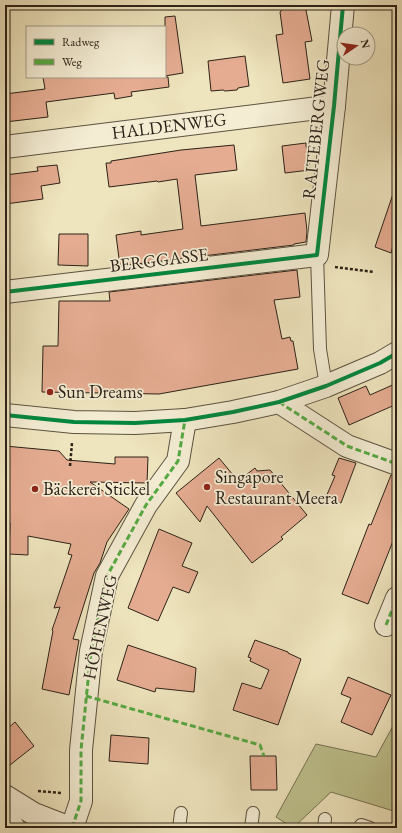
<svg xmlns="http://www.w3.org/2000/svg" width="402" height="833" viewBox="0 0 402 833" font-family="'EB Garamond',serif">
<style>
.green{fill:#bec28e;stroke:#757253}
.building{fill:#e5ac91;stroke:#2c2218}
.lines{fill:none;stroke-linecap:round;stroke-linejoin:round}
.service-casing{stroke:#5c5241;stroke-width:14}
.minor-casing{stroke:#5c5241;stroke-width:24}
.path{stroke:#2c2218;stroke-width:2.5;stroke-dasharray:3 2;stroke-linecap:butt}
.service{stroke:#f4edd4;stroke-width:12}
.minor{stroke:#f4edd4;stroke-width:22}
.quiet{stroke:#54aa42;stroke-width:3;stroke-dasharray:6 3;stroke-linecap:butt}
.cycleway-casing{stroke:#f4edd4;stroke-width:6}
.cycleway{stroke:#00873e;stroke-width:4}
.poi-dot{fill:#8f2418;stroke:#f4edd4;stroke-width:1.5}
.labels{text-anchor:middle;stroke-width:3.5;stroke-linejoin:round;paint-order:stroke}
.street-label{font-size:18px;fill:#2c2218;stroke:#f4edd4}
.poi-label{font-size:18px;fill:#2c2218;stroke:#f4edd4;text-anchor:start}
</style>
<rect width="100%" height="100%" fill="#eee4bd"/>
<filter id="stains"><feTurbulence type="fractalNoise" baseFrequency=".005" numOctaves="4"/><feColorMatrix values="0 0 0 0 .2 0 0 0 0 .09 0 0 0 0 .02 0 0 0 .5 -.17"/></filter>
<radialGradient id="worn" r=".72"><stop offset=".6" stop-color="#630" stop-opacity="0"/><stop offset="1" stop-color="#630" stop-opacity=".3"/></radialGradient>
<polygon class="green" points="393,726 397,727 397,812 331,792 293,828 276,817 316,744 376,757"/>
<g class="building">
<polygon points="286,5 305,5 312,41 305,42 310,79 283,83 276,35 283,34 280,12"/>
<polygon points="175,16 183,73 165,76 165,17"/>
<polygon points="245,56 249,86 238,88 237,90 225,91 223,90 211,91 208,61"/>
<polygon points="43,77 168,77 169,87 131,92 132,96 115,99 114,93 46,102 48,117 5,122 5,94 45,89"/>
<polygon points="306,143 306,147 307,147 310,170 285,173 282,146"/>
<polygon points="234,145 237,170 195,175 201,226 305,213 307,231 306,242 294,244 294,245 120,266 116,235 141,231 141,235 183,229 177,179 158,182 157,181 109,187 106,163 111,163 111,161 181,150"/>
<polygon points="57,165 60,183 41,186 43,199 5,204 5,175 38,171 37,167"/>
<polygon points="394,191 397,192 397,248 393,246 391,253 375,247"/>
<polygon points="59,234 88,234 88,266 58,265"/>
<polygon points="297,270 300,297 274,300 282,339 290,337 291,341 293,341 298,369 159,394 42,392 43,346 58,346 59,301 110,301 109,292"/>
<polygon points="397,383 397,404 349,425 338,398 366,386 370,395"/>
<polygon points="5,446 59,451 67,460 115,464 115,457 148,457 147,483 90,482 129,509 107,542 100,563 94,573 73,639 79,640 69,695 42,689 53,631 52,630 60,607 54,608 72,555 68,554 71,544 28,536 28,555 9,554 10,523 5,522 5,499 8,478 5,477"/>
<polygon points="219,458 238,481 255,468 257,471 270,470 307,515 281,537 283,539 252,563 207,506 200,522 176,493"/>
<polygon points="339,458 356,463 341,503 326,497 335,476 332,475"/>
<polygon points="391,475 397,476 397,531 368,604 342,594 369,524 371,525"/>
<polygon points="159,529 192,543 182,566 198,572 189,593 173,587 158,621 128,608"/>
<polygon points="255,640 288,652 288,653 301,659 278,725 233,710 242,683 261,689 269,670 250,661 251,658 248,657"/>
<polygon points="128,645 196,668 194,692 156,688 155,692 117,680"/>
<polygon points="348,677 391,695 372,735 341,722 351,698 341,694"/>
<polygon points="15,722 34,746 5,769 5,731"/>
<polygon points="111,735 149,738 148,764 109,761"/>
<polygon points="250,756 276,756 277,790 251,790"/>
</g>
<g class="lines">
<defs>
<g id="service">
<polyline points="317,255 320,349 326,386"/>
<polyline points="361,825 370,828"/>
<polyline points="179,828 181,813"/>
<polyline points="251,828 253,813"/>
<polyline points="324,828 325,819"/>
</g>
<g id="minor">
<polyline points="5,147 334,106"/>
<polyline points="5,292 317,255 334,106 343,5"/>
<polyline points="279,402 347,446 397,464"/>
<polyline points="5,415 74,422 135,423 185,420 233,412 279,402 326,386 380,363 397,353"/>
<polyline points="386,625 397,598"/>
<polyline points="5,796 34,814 70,828"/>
<polyline points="5,815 14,828"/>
<polyline points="72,828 81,801 81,750 91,651 107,576 146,505 178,461 185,420"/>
</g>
</defs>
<use href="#service" class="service-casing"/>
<use href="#minor" class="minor-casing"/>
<g class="path">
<polyline points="335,267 374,272"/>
<polyline points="70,466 72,443"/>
<polyline points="38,791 61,793"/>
</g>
<use href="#service" class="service"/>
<use href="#minor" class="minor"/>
<g class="quiet">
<polyline points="279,402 347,446 397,464"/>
<polyline points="386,625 397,598"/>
<polyline points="86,696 260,745 264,756"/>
<polyline points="72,828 81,801 81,750 91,651 107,576 146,505 178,461 185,420"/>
</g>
<defs>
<g id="cycleway">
<polyline points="5,292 317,255 334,106 343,5"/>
<polyline points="5,415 74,422 135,423 185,420 233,412 279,402 326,386 380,363 397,353"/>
</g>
</defs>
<use href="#cycleway" class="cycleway-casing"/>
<use href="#cycleway" class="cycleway"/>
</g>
<g class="poi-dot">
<circle cx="50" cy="392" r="4"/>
<circle cx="207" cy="487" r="4"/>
<circle cx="35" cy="489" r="4"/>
</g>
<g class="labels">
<g class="street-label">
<text transform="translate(169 126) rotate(-7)" y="6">HALDENWEG</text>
<text transform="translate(316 129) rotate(-84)" y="6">RAITEBERGWEG</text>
<text transform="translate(159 260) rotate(-7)" y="6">BERGGASSE</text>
<text transform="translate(100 627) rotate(-78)" y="6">HÖHENWEG</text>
</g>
<g class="poi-label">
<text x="58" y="398">Sun Dreams</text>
<text x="215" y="483">Singapore<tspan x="215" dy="21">Restaurant Meera</tspan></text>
<text x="43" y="495">Bäckerei Stickel</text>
</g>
</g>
<rect width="402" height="833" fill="none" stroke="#eee4bd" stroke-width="20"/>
<rect x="6" y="6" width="390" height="821" fill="none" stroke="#2c2218" stroke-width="2"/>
<rect x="10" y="10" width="382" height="813" fill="none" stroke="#2c2218"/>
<rect x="26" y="26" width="140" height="52" fill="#f4edd4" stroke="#a49c89"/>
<rect x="34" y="39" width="20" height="6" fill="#00873e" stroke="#a49c89"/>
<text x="62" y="46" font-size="12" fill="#2c2218">Radweg</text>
<rect x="34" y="59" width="20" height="6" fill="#54aa42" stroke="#a49c89"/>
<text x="62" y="66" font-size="12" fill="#2c2218">Weg</text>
<g transform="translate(356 46) rotate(77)"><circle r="19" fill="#f4edd4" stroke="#a49c89"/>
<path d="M0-3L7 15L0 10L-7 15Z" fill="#8f2418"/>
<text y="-6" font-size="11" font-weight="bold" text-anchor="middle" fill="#2c2218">N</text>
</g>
<rect width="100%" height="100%" filter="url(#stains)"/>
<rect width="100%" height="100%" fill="url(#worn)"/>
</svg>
